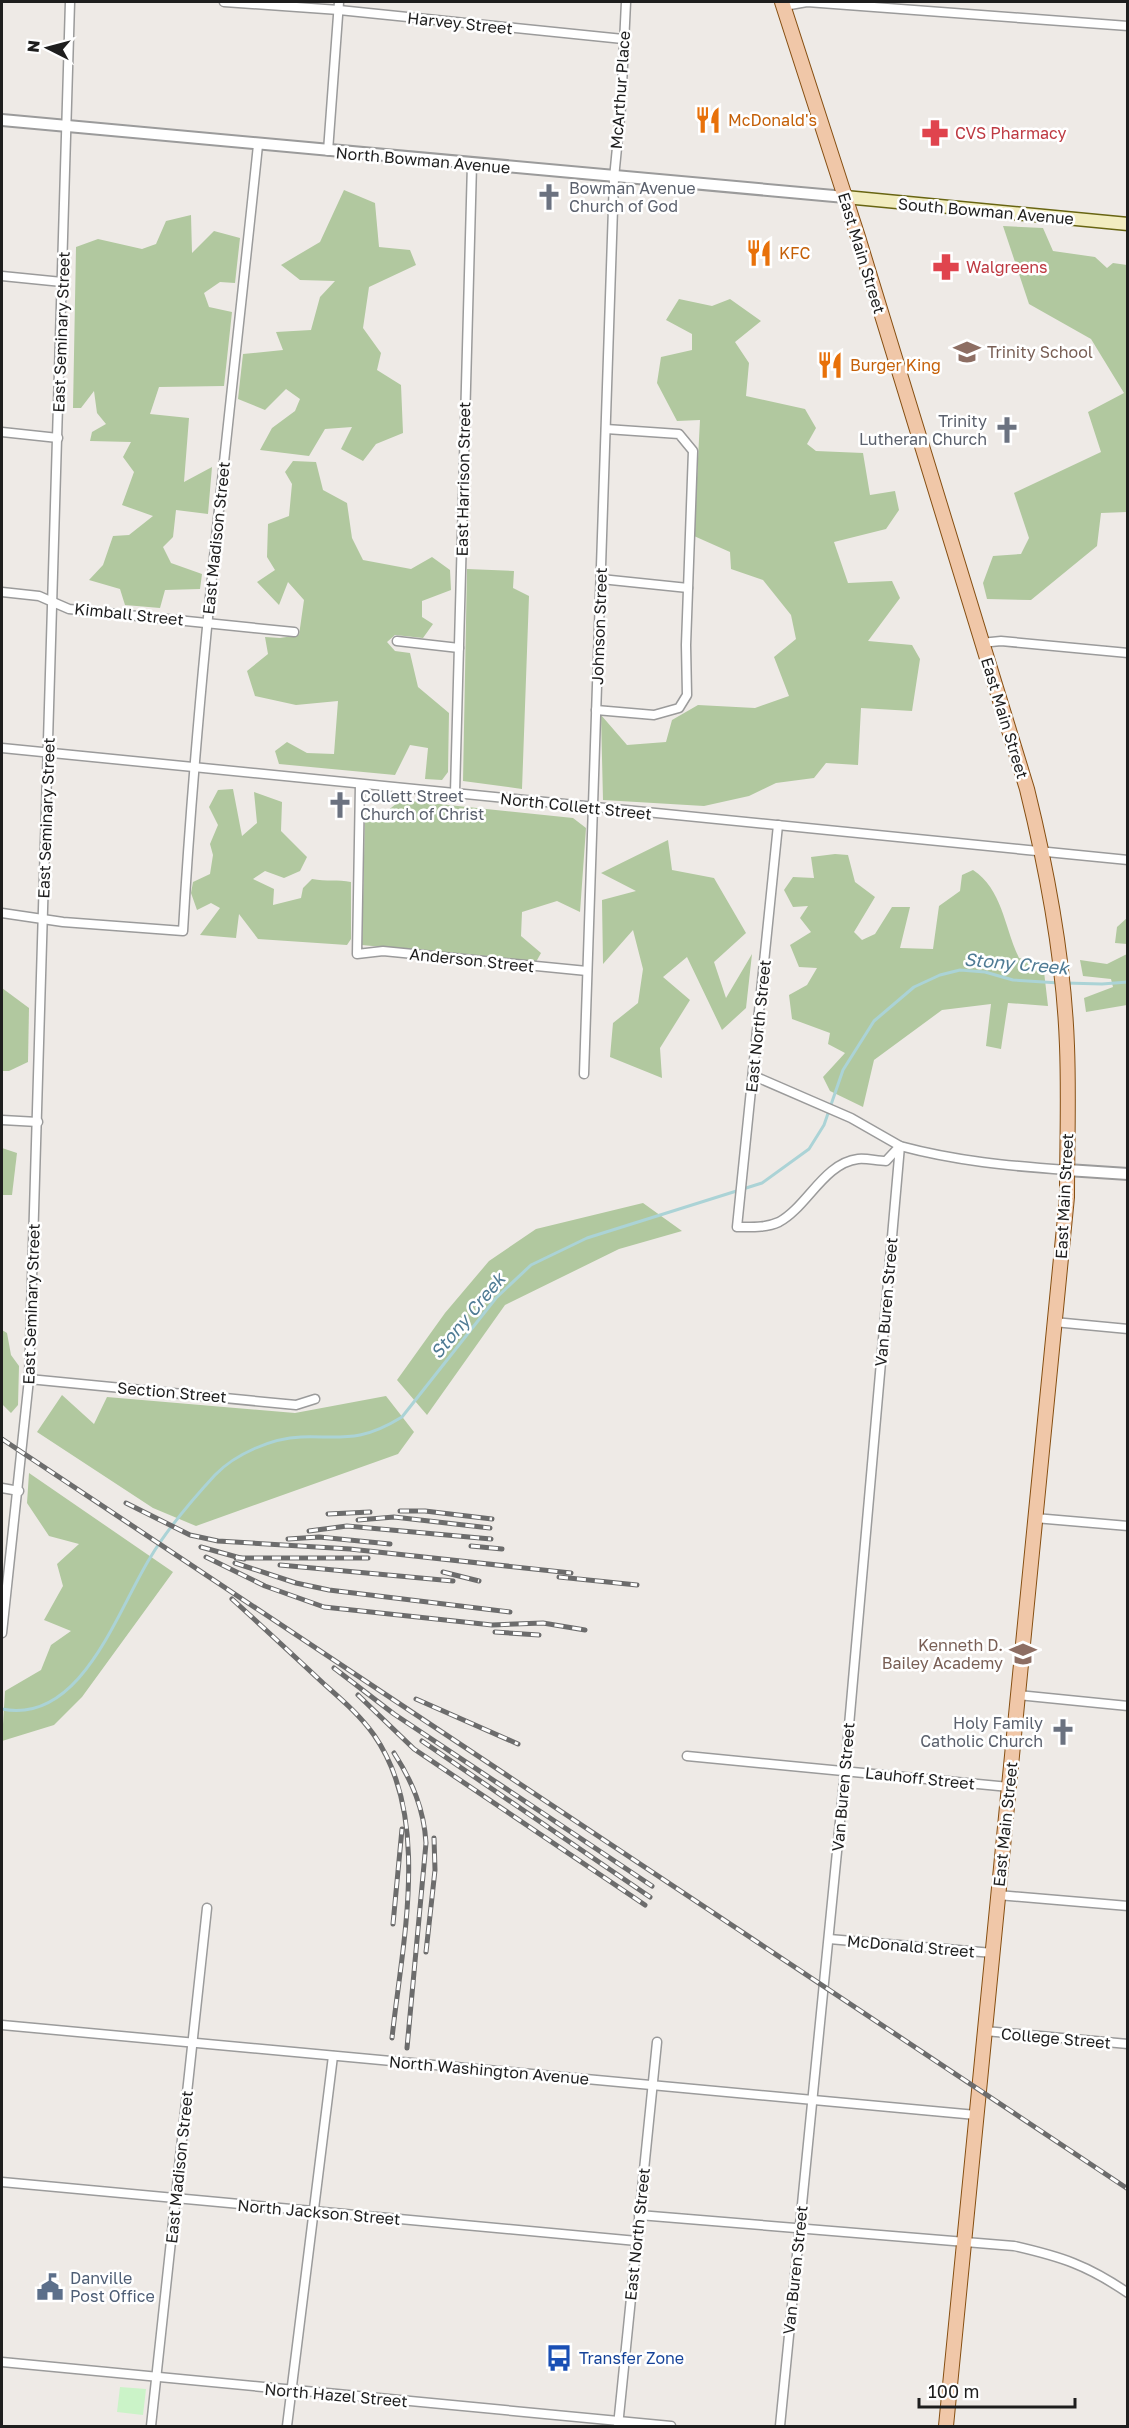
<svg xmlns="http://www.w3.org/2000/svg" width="1129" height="2428" viewBox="0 0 1129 2428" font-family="'Golos Text',sans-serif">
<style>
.forest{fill:#b1c89f}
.park{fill:#cbf3c8}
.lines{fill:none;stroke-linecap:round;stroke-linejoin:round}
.stream{stroke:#abd3d6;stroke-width:3}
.minor-casing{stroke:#9b9b9b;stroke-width:11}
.tertiary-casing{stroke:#9b9b9b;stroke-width:14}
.secondary-casing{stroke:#686512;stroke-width:15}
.primary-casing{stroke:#864f12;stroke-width:16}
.minor{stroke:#fff;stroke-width:8}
.tertiary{stroke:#fff;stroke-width:10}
.secondary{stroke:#f2edc0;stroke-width:12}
.primary{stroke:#f0c7a8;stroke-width:14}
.rail-casing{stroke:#6c6c6c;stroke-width:5}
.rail{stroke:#fff;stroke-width:3;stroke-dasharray:9;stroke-linecap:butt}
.labels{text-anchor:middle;stroke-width:5;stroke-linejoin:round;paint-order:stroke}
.street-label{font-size:16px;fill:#1e1e1e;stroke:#fff}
.food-label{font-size:16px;fill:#c56008;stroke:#fff;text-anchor:start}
.health-label{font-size:16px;fill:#be3a42;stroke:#fff;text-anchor:start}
.worship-label{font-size:16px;fill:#5b616d;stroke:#fff;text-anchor:start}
.education-label{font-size:16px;fill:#785e54;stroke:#fff;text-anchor:start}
.service-label{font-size:16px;fill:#4e5e75;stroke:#fff;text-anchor:start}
.transit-label{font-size:16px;fill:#164399;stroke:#fff;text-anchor:start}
.water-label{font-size:18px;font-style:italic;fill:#4f7b94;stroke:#fff}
</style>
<rect width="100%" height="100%" fill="#eeeae6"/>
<g class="forest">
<polygon points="344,190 375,203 379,247 410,250 416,265 369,287 363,328 381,353 377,370 401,385 403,433 376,444 363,461 341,449 352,427 325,429 309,456 260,450 272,428 295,411 300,399 286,389 265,410 238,399 243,354 283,350 276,332 311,330 320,297 335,281 300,280 281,265 320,242"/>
<polygon points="191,215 192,253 214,231 240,238 235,283 220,282 204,293 209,307 232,312 224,386 159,387 150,414 189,418 184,482 212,467 208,514 176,510 173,537 163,547 171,563 202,574 200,589 165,590 160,608 125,605 120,589 89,580 103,565 113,536 129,535 153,516 122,505 134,472 123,457 131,442 90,441 92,432 106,424 97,413 94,391 81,408 73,408 76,247 98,239 142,249 156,244 166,221"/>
<polygon points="1003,226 1043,228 1053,251 1095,257 1107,268 1113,263 1127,265 1127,512 1101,513 1097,546 1031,600 987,599 983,583 993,556 1021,554 1029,538 1014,493 1101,452 1088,412 1124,393 1091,339 1029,304"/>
<polygon points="679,299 712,306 730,299 761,321 735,342 749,363 746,396 805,409 816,428 807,444 816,451 863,453 870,495 895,491 899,510 886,529 834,542 848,583 892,581 900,598 868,641 912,645 920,659 912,711 861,708 858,765 826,763 814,778 776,783 749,796 704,806 603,800 601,715 627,745 666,742 672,720 698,705 755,708 789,696 774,657 796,639 791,615 763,580 731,569 730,552 694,536 700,420 677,421 657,383 661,357 692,350 692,334 666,320"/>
<polygon points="293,461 316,462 323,490 347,503 352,538 363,560 411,569 432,557 450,570 451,590 422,601 422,617 433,624 423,638 395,635 387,642 395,651 410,653 418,687 449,713 448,772 442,780 425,779 428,748 410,745 395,775 279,764 275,751 287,742 307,753 334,754 338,701 296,705 255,696 247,671 268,654 265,637 280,638 299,635 304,600 288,582 279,605 257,582 275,570 267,557 268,524 289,516 292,484 285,472"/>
<polygon points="467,569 514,571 513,588 529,596 522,789 463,781"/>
<path d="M233 789 242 836 257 823 254 792 282 802 281 831 307 857 300 871 284 878 265 871 253 879 274 889 273 905 301 898 303 888 312 879C326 882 338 879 351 882V939L347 945 258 939 239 914 236 938 200 935 220 908 211 903 197 910 191 893 193 882 210 874 213 855 210 844 218 825 209 807 218 790Z"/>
<polygon points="401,800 573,818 586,828 580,912 557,901 522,912 521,936 541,953 536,962 362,945 365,815 377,819"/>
<polygon points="668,840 672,870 714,878 746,933 714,962 726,998 752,954 746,1008 722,1030 687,957 663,977 690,1000 660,1048 662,1078 610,1057 613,1023 638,1003 643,969 633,930 603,964 602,900 636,891 601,873"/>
<path d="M835 854 848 855 855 882 875 897 854 932 862 940 875 934 892 907H910L900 948 933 949 939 906 960 891 962 875 973 870C1003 890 1004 927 1019 958L1043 963 1048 1006 1008 1003 1001 1049 986 1046 991 1004 942 1010 874 1060 863 1107 830 1091 823 1077 845 1053 828 1044 830 1033 792 1019 789 995 807 985 817 968 799 967 790 945 811 932 800 918 808 906 793 907 784 890 793 877 814 878 811 857Z"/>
<polygon points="1127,918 1127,944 1115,943 1117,927"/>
<polygon points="1127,954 1127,1005 1086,1012 1084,998 1113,987 1111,979 1083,976 1080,960 1107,964"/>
<polygon points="2,988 29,1008 28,1062 9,1071 2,1071"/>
<polygon points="2,1148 17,1153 12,1195 2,1195"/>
<polygon points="643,1203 682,1231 619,1249 505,1305 427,1415 397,1380 445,1313 489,1261 536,1229"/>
<polygon points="2,1330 7,1333 11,1355 19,1366 18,1405 11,1413 2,1404"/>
<polygon points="62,1395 94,1424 107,1397 295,1413 386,1396 414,1432 398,1454 196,1526 153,1508 37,1432"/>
<polygon points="29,1473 173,1572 82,1697 54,1725 2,1741 5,1691 41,1670 51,1645 71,1631 44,1620 63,1586 57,1564 79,1544 49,1536 27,1503"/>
</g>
<polygon class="park" points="120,2387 146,2389 143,2415 117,2412"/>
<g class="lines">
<g class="stream">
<polyline points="1065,983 1102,984 1128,982"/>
<path d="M2 1709C81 1725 117 1611 150 1558 167 1529 192 1500 215 1475 235 1454 272 1438 301 1437 321 1436 340 1439 360 1435 375 1432 389 1425 402 1417L496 1298 531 1265 587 1238 762 1183 809 1149 824 1125 843 1070 874 1021 914 987 940 975 960 970 985 972 1013 980 1059 983"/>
</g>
<defs>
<g id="minor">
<polyline points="224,2 339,10 623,39"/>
<polyline points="784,6 807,2 1128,26"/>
<polyline points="328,151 339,2"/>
<polyline points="2,276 62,282"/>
<polyline points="2,432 58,438"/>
<polyline points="601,579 688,588"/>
<polyline points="2,592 39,596 69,609 294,632"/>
<polyline points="397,641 459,648"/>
<polyline points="981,643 1001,641 1128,653"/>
<polyline points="596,710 654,715 679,708 687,695 686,645 693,451 679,434 606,429"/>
<polyline points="2,748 1128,860"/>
<polyline points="360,784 357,954 383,951 587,971"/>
<polyline points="455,793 472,164"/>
<path d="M778 825 737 1227C751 1227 766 1228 779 1222 807 1207 824 1163 858 1159 867 1158 877 1161 886 1161L900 1146C956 1161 1009 1166 1067 1170"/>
<path d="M2 913 63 922 183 931C198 668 231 407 258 145"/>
<polyline points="584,1074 614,178 621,107 626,2"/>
<polyline points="754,1076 851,1118 900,1146 845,1771 780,2426"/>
<polyline points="2,1120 38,1122"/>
<polyline points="1054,1322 1128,1329"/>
<polyline points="29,1379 296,1405 315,1399"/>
<polyline points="2,1488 19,1491"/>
<polyline points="1035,1518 1128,1526"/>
<polyline points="2,1633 29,1379 70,2"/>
<polyline points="1018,1695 1128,1706"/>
<polyline points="687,1756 1009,1787"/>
<polyline points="998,1895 1128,1906"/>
<polyline points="829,1939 993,1953"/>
<polyline points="2,2025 976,2115"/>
<polyline points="985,2031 1128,2044"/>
<polyline points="2,2182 637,2241"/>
<path d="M639 2215 1014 2246C1062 2257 1087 2265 1128 2293"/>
<polyline points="2,2362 671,2426"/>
<polyline points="151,2426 207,1908"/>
<polyline points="287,2426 333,2056"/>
<polyline points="618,2426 657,2042"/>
</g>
<g id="tertiary">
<polyline points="2,120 845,197"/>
<polyline points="1067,1170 1128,1174"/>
</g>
<polyline id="secondary" points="845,197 1128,224"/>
<path id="primary" d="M782 2 858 237 1027 789C1048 874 1064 959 1067 1046 1069 1097 1067 1147 1067 1197L946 2426"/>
</defs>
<use href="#minor" class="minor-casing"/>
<use href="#tertiary" class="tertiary-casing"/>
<use href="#secondary" class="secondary-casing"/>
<use href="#primary" class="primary-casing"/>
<use href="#minor" class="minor"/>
<use href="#tertiary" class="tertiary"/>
<use href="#secondary" class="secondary"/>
<use href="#primary" class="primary"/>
<defs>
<g id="rail">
<polyline points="2,1439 1128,2189"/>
<polyline points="126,1503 190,1535 218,1541 350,1549 571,1573"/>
<polyline points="400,1511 425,1511 492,1519"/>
<polyline points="328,1514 370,1512"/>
<polyline points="358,1520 394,1517 490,1528"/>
<polyline points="309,1531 347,1526 491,1539"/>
<polyline points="288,1539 319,1537 390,1544"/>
<polyline points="471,1546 502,1549"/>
<polyline points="201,1547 244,1559"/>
<polyline points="206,1557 265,1586 324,1607 492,1625 543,1623 585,1630"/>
<polyline points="236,1558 368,1558"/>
<polyline points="235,1563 296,1583 329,1590 510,1612"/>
<polyline points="280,1565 453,1581"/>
<polyline points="443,1572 479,1581"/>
<polyline points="559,1577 637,1585"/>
<path d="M232 1599C263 1627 293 1655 323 1683 341 1699 360 1715 374 1735 432 1818 402 1943 392 2038"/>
<polyline points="495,1632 539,1635"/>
<polyline points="334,1668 394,1714 652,1886"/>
<polyline points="358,1695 414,1749 645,1905"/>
<polyline points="416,1699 518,1744"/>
<polyline points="422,1741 650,1897"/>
<path d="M394 1753C412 1781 424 1809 426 1843L407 2048"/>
<polyline points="393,1924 402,1829"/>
<polyline points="426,1952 435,1870 434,1838"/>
</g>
</defs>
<use href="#rail" class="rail-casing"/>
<use href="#rail" class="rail"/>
</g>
<defs>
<symbol id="restaurant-bare" viewBox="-9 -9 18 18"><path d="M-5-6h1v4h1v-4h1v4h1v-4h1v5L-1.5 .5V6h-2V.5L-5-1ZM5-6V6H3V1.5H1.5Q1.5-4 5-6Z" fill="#e8710a" stroke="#fff" stroke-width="2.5" paint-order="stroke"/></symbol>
<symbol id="pharmacy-bare" viewBox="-9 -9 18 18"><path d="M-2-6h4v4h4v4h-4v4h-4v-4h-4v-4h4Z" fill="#e0444e" stroke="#fff" stroke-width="2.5" paint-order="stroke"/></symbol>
<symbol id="church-bare" viewBox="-9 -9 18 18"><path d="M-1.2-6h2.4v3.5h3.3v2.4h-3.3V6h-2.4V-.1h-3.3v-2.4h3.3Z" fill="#6b7280" stroke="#fff" stroke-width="2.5" paint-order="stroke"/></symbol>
<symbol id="school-bare" viewBox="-9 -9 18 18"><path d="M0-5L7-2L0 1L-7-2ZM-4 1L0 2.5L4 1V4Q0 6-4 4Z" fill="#8d6e63" stroke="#fff" stroke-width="2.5" paint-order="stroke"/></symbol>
<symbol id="civic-bare" viewBox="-9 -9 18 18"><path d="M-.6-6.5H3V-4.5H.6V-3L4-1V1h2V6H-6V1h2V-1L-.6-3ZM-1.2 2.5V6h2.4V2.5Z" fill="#5c6f8a" stroke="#fff" stroke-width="2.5" paint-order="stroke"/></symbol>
<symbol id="bus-bare" viewBox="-9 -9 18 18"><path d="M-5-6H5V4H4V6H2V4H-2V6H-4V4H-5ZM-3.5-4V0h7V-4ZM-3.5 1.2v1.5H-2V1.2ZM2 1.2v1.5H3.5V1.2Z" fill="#1a4fb4" stroke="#fff" stroke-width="2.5" paint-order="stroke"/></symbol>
</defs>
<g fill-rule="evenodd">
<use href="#restaurant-bare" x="689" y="101" width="38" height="38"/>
<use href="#pharmacy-bare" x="916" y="114" width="38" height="38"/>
<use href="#church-bare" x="530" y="178" width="38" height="38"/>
<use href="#restaurant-bare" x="740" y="234" width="38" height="38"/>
<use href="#pharmacy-bare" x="927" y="248" width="38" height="38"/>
<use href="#school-bare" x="948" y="333" width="38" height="38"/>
<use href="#restaurant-bare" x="811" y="346" width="38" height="38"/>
<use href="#church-bare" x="988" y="411" width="38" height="38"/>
<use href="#church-bare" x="321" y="786" width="38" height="38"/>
<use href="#school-bare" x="1004" y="1635" width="38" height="38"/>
<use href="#church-bare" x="1044" y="1713" width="38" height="38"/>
<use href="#civic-bare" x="31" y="2268" width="38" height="38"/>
<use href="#bus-bare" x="540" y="2339" width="38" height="38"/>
</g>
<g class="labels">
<g class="street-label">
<text transform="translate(460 23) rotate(6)" y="6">Harvey Street</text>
<text transform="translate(620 90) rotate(-86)" y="6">McArthur Place</text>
<text transform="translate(423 160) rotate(5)" y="6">North Bowman Avenue</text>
<text transform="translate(986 211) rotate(5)" y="6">South Bowman Avenue</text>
<text transform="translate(862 253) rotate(73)" y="6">East Main Street</text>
<text transform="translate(61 332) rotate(-88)" y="6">East Seminary Street</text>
<text transform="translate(463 479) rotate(-89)" y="6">East Harrison Street</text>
<text transform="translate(216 538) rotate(-84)" y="6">East Madison Street</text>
<text transform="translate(129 614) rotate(6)" y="6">Kimball Street</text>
<text transform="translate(599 626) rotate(-88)" y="6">Johnson Street</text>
<text transform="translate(1005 718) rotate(73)" y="6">East Main Street</text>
<text transform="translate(576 806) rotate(6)" y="6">North Collett Street</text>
<text transform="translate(46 818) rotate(-88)" y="6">East Seminary Street</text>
<text transform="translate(472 960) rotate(6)" y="6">Anderson Street</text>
<text transform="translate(758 1026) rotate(-84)" y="6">East North Street</text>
<text transform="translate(1064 1196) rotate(-87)" y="6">East Main Street</text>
<text transform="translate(886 1302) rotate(-85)" y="6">Van Buren Street</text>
<text transform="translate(31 1304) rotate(-88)" y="6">East Seminary Street</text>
<text transform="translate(172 1392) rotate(5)" y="6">Section Street</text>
<text transform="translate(920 1778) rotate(6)" y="6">Lauhoff Street</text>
<text transform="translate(843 1787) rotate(-85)" y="6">Van Buren Street</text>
<text transform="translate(1005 1824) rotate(-84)" y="6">East Main Street</text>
<text transform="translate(911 1946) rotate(5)" y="6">McDonald Street</text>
<text transform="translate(1056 2038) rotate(5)" y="6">College Street</text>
<text transform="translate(489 2070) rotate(5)" y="6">North Washington Avenue</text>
<text transform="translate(179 2167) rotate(-84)" y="6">East Madison Street</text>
<text transform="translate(319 2212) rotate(5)" y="6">North Jackson Street</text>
<text transform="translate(637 2234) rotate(-84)" y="6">East North Street</text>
<text transform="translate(795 2270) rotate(-84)" y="6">Van Buren Street</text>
<text transform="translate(336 2395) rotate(5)" y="6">North Hazel Street</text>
</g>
<g class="food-label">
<text x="728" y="126">McDonald's</text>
<text x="779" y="259">KFC</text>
<text x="850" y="371">Burger King</text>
</g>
<g class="health-label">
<text x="955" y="139">CVS Pharmacy</text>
<text x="966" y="273">Walgreens</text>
</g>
<g class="worship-label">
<text x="569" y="194">Bowman Avenue<tspan x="569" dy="18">Church of God</tspan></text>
<text x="987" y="427" text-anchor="end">Trinity<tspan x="987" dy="18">Lutheran Church</tspan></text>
<text x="360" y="802">Collett Street<tspan x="360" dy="18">Church of Christ</tspan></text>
<text x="1043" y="1729" text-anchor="end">Holy Family<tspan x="1043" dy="18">Catholic Church</tspan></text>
</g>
<g class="education-label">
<text x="987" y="358">Trinity School</text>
<text x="1003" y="1651" text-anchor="end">Kenneth D.<tspan x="1003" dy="18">Bailey Academy</tspan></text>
</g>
<g class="service-label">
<text x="70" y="2284">Danville<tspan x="70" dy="18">Post Office</tspan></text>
</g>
<g class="transit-label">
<text x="579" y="2364">Transfer Zone</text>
</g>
<g class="water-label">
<text transform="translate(1016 964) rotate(5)" y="6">Stony Creek</text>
<text transform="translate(468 1316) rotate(-50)" y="6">Stony Creek</text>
</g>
</g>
<rect width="1129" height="2428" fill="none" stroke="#1e1e1e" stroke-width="6"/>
<g transform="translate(48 48) rotate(276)" stroke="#ffffff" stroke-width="4.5" paint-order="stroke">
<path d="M0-4.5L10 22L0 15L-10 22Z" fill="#1e1e1e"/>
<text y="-9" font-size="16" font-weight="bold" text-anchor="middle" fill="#1e1e1e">N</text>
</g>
<path d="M919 2398v9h156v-9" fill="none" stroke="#1e1e1e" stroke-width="3"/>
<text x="928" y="2398" font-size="18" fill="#1e1e1e" stroke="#ffffff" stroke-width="4.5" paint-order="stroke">100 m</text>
</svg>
